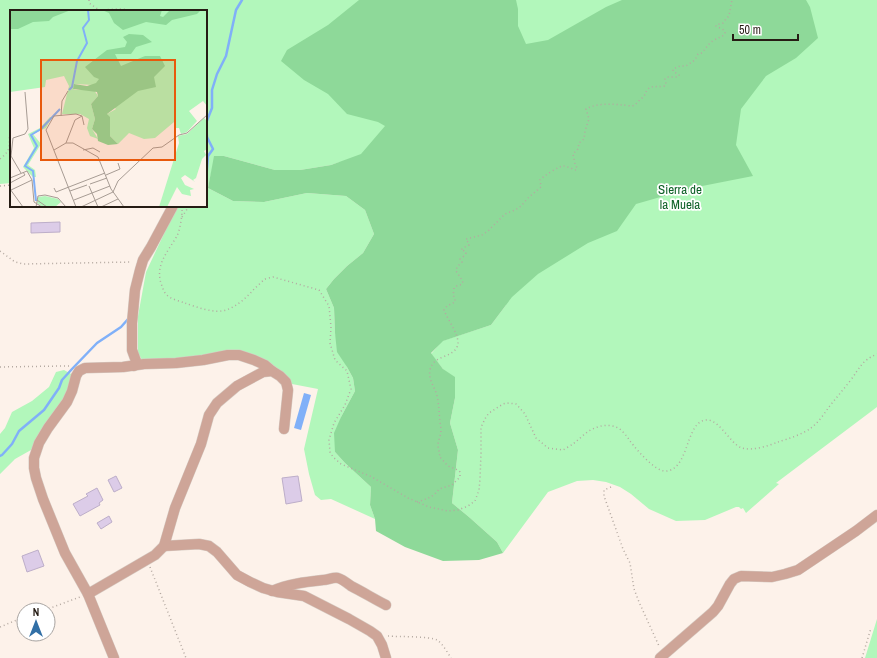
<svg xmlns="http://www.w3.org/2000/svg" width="877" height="658" viewBox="0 0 877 658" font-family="'Archivo Narrow',sans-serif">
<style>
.green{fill:#b2f7bb}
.forest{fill:#8ed999}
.water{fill:#80b0f8}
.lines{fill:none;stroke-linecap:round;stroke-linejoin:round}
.stream{stroke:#80b0f8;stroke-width:2.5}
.building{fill:#dccce8;stroke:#bdaec9}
.minor-casing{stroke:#d6cbc3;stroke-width:11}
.path{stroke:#b4a9a1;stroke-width:1.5;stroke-dasharray:1 3;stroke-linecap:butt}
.minor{stroke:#cea598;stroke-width:10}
.labels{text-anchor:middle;stroke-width:3.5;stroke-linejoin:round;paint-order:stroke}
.park-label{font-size:13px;fill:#0f6128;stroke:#fff}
.inset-river{fill:none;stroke:#80b0f8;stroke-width:2}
.inset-road{fill:none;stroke:#a79c94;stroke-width:1}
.view{fill:#e8590c;fill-opacity:0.15;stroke:#e8590c;stroke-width:2}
.inset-edge{fill:none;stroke:#261c14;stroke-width:2}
</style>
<rect width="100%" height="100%" fill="#fdf2ea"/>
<g class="green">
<polygon points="0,0 877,0 877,407 776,483 779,484 746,513 743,508 741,509 739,507 736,507 705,520 676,521 649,509 631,494 620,487 606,482 593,480 577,481 548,492 503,553 497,542 469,517 452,503 458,450 450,423 455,398 443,369 431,354 442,341 491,325 506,305 340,162 331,165 300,170 275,170 224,156 215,156 208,188 233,201 264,202 307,193 346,196 365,210 374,234 363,253 347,266 334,279 326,289 334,308 335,333 347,367 353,378 355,391 341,417 335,452 345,463 371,487 370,505 375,519 331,499 321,500 315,495 309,474 304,449 318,389 292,384 284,374 255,358 198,358 142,360 138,353 138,316 146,272 177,206 206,206 206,11 11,11 11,183 0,184"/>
<polygon points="64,370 73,375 70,388 40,434 31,450 15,459 0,474 0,434 5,428 12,412 32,401 49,387 56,372"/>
<polygon points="877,619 877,658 865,658"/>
</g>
<polygon class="forest" points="359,0 516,0 518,9 518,26 526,44 548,40 606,7 622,0 806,0 810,7 818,38 796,58 766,76 741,109 736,145 753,176 692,188 636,204 617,231 588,243 538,274 512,297 491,325 443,341 431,353 443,369 455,377 455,398 450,423 458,450 452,503 469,517 497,542 503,553 479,560 443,561 405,547 376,531 375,519 370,505 371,487 345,463 335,452 334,433 341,417 355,391 353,378 347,367 337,352 335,333 334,308 326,289 334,279 347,266 363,253 374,234 365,210 346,196 307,193 264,202 233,201 208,188 214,156 224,156 275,170 300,170 331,165 361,154 385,126 378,122 347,114 328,94 304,80 281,61 287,50 328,25"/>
<polygon class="water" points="304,393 311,395 301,430 294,428"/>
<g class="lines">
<g class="stream">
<polyline points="206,181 208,156 213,149 207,137 206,123 212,108 212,90 217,74 226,56 236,10 242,0"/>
<polyline points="0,456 2,455 12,444 19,431 44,410 59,388 62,380 72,369 97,343 121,327 129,318"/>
</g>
</g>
<g class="building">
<polygon points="60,222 60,232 31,233 31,223"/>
<polygon points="116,476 122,488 114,492 108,480"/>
<polygon points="298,476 302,501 286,504 282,478"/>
<polygon points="97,488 103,500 99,503 100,505 80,516 73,504 88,496 86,494"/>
<polygon points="109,516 112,522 101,529 97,523"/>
<polygon points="38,550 44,566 27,572 22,556"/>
</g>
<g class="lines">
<defs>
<g id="minor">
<polyline points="134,366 136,361 132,350 132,323 135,290 140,270 143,260 151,247 173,206"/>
<polyline points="164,546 199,544 209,546 217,552 237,575 250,582 263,588 277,592 304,596 349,619 370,631 377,636 382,645 386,658"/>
<path d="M272 591C288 584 305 582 323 580 328 580 333 577 338 578 342 579 347 583 351 586 363 592 374 599 386 605"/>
<polyline points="88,594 155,555 164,546 175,508 201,444 209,415 217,403 237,386 263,372 272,371 280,376 286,382 288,390 284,429"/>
<polyline points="114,658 88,594 65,553 43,499 36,478 34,468 34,458 39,443 48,428 67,402 72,391 76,376 79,371 85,368 123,367 144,364 176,363 203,360 228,355 239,355 254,360 265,365 272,371"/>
<polyline points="660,658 713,612 718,606 730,584 734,579 741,576 772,577 785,574 798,570 856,531 877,515"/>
</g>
</defs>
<use href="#minor" class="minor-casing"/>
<g class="path">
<path d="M89 0V3L99 10C110 10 121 7 131 11"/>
<path d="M0 159C15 147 6 144 11 130"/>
<polyline points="0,186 11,185"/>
<path d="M182 210C182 217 180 230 177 236 167 253 154 266 162 286 163 289 164 292 166 294 170 299 179 301 185 303 196 307 215 314 226 310 238 306 247 297 255 288 258 286 261 282 264 280 266 278 270 278 273 277L319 290 329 306 331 327 330 343 335 360 347 371 351 389 345 405 334 423 329 440 330 452 333 457 341 464 372 477 408 498 429 507 448 511 458 510 468 506 475 501 479 490 480 479 481 453V429L482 425 486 417 489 413 503 404 507 403 516 404 525 414 536 438 548 448 563 450C566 448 570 446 573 444 580 439 586 431 595 428 604 424 616 424 623 432 626 435 628 438 630 441 637 450 656 473 667 471 688 468 686 428 702 421 718 414 729 444 742 448 753 451 768 446 778 442 788 439 803 434 811 428 818 423 824 414 829 407 836 398 843 390 850 381 860 368 861 361 877 354"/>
<polyline points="182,217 189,206"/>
<polyline points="0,251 15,262 23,264 132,262"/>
<polyline points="0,367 61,366 72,366"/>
<polyline points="611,487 604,490 604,496 623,549 630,563 634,589 639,602 659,646"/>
<path d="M417 502C426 499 434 497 439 489L452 485 460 477V472L458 470 448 466 439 456 440 454C439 451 438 448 438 445 438 440 441 436 441 430 441 427 440 424 440 421 439 413 439 405 437 396 435 387 428 380 430 370 433 355 452 358 457 347 462 338 447 319 444 310L447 306 455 302V298L453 295 454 290V288C456 285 460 286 463 283L462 280 456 271 457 267 462 262 460 259 464 256 466 253 465 251 461 250 463 248 469 245 468 242 466 240V239L482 235 488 231 505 214 515 210 521 206 528 198 541 187 540 180C542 177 561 165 563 166 567 166 572 169 576 170L577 168 575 164 573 154 578 149 579 143 584 139 585 131 589 119 586 109C596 103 611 104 623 105 625 105 629 106 632 106 637 105 639 99 644 97 648 83 654 88 665 86L666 84 665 79 667 77H678L679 75 673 71V69L680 66H686L695 60 698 54 702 53C706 48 709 43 714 40 718 38 721 37 724 35L725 33 724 30 716 26V25L723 23 726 19 729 16 732 0"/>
<polyline points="150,567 186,658"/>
<polyline points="45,610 80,597"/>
<polyline points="0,627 24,617"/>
<path d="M388 636C399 637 429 636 437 640 443 644 447 652 451 658"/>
<polyline points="862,658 871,628"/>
</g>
<use href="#minor" class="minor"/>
</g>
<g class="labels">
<g class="park-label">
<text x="680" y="194">Sierra de<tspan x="680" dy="15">la Muela</tspan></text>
</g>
</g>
<g transform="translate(10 10)">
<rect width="197" height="197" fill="#fdf2ea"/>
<path d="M0 0H197V96L193 91 179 101 187 111 177 122 171 124 169 118H165L164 112 145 128 134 129 119 123 108 134 100 126V110L97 104 106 99 83 75 65 74 63 79 66 80H84L88 86 81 94 85 109 82 119 88 129 80 126 77 118 79 109 70 104H52L59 76 54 66 36 70 35 77 0 82ZM40 107H42L36 118 23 124 31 134 18 155 25 160 26 167H23L13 157 24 138 18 124 30 118ZM194 108 197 111V139L194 141 196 145 192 149 186 168 183 170 185 172 175 165 171 168 175 175 184 179 180 180 181 186 172 184 167 177 157 197H149L169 133 168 126 177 124ZM35 186 48 189 51 192 45 197H33L27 193 28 187Z" fill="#b2f7bb"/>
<path d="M0 0 15 1 61 0 43 7 39 11 23 12 8 19H0ZM92 0H152L150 6 153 7 160 0H191L187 4 162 10 156 15 136 12 113 20 104 13 99 3ZM119 24 133 25 142 32 126 37 121 44H105L111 56 135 46H150L155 56 144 67 146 77 128 81 97 104 100 107V126L108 134 98 135 88 131 87 124 82 119 85 109 81 94 88 86 87 82 63 79 64 74 77 76 86 73 89 69 84 67 75 57 97 40 115 37 117 32 113 27Z" fill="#8ed999"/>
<path class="inset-river" d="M59 80 62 77 67 51 77 33 73 18 79 10 78 0M26 191 23 161 15 156 27 136 21 125 31 119 50 99"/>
<path class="inset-road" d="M51 106 52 91 58 81M56 133H63L88 147 101 179 114 197M44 140 56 133 65 110 72 106 74 115M73 140 83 138 90 142M11 163 1 146 3 128 15 124 18 119 15 82M96 165 110 159 108 153M0 168 17 161 22 170 24 192 32 197M0 173 15 165 13 162M80 174 97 168M79 176 88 197M44 178 46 182 95 163M0 179 13 197M1 180 22 170M60 181 77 175M103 182 108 171 143 138 152 137 169 125 177 123 197 105M27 190 37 197M64 190 100 176M26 197 28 186 35 185 48 188 56 197M66 197 36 120 44 106 66 104 72 106M71 197 103 182M91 197 108 189"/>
<path class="view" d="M31 50H165V150H31Z"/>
<rect width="197" height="197" class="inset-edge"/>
</g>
<g transform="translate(36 622)"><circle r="19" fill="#ffffff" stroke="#a8a4a1"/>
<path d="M0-3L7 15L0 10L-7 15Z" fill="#316fa6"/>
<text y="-6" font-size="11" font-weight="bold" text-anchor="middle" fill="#261c14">N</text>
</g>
<path d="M733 34v6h65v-6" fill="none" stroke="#261c14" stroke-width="2"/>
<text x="739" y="34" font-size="12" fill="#261c14" stroke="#ffffff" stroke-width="3" paint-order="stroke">50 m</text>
</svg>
